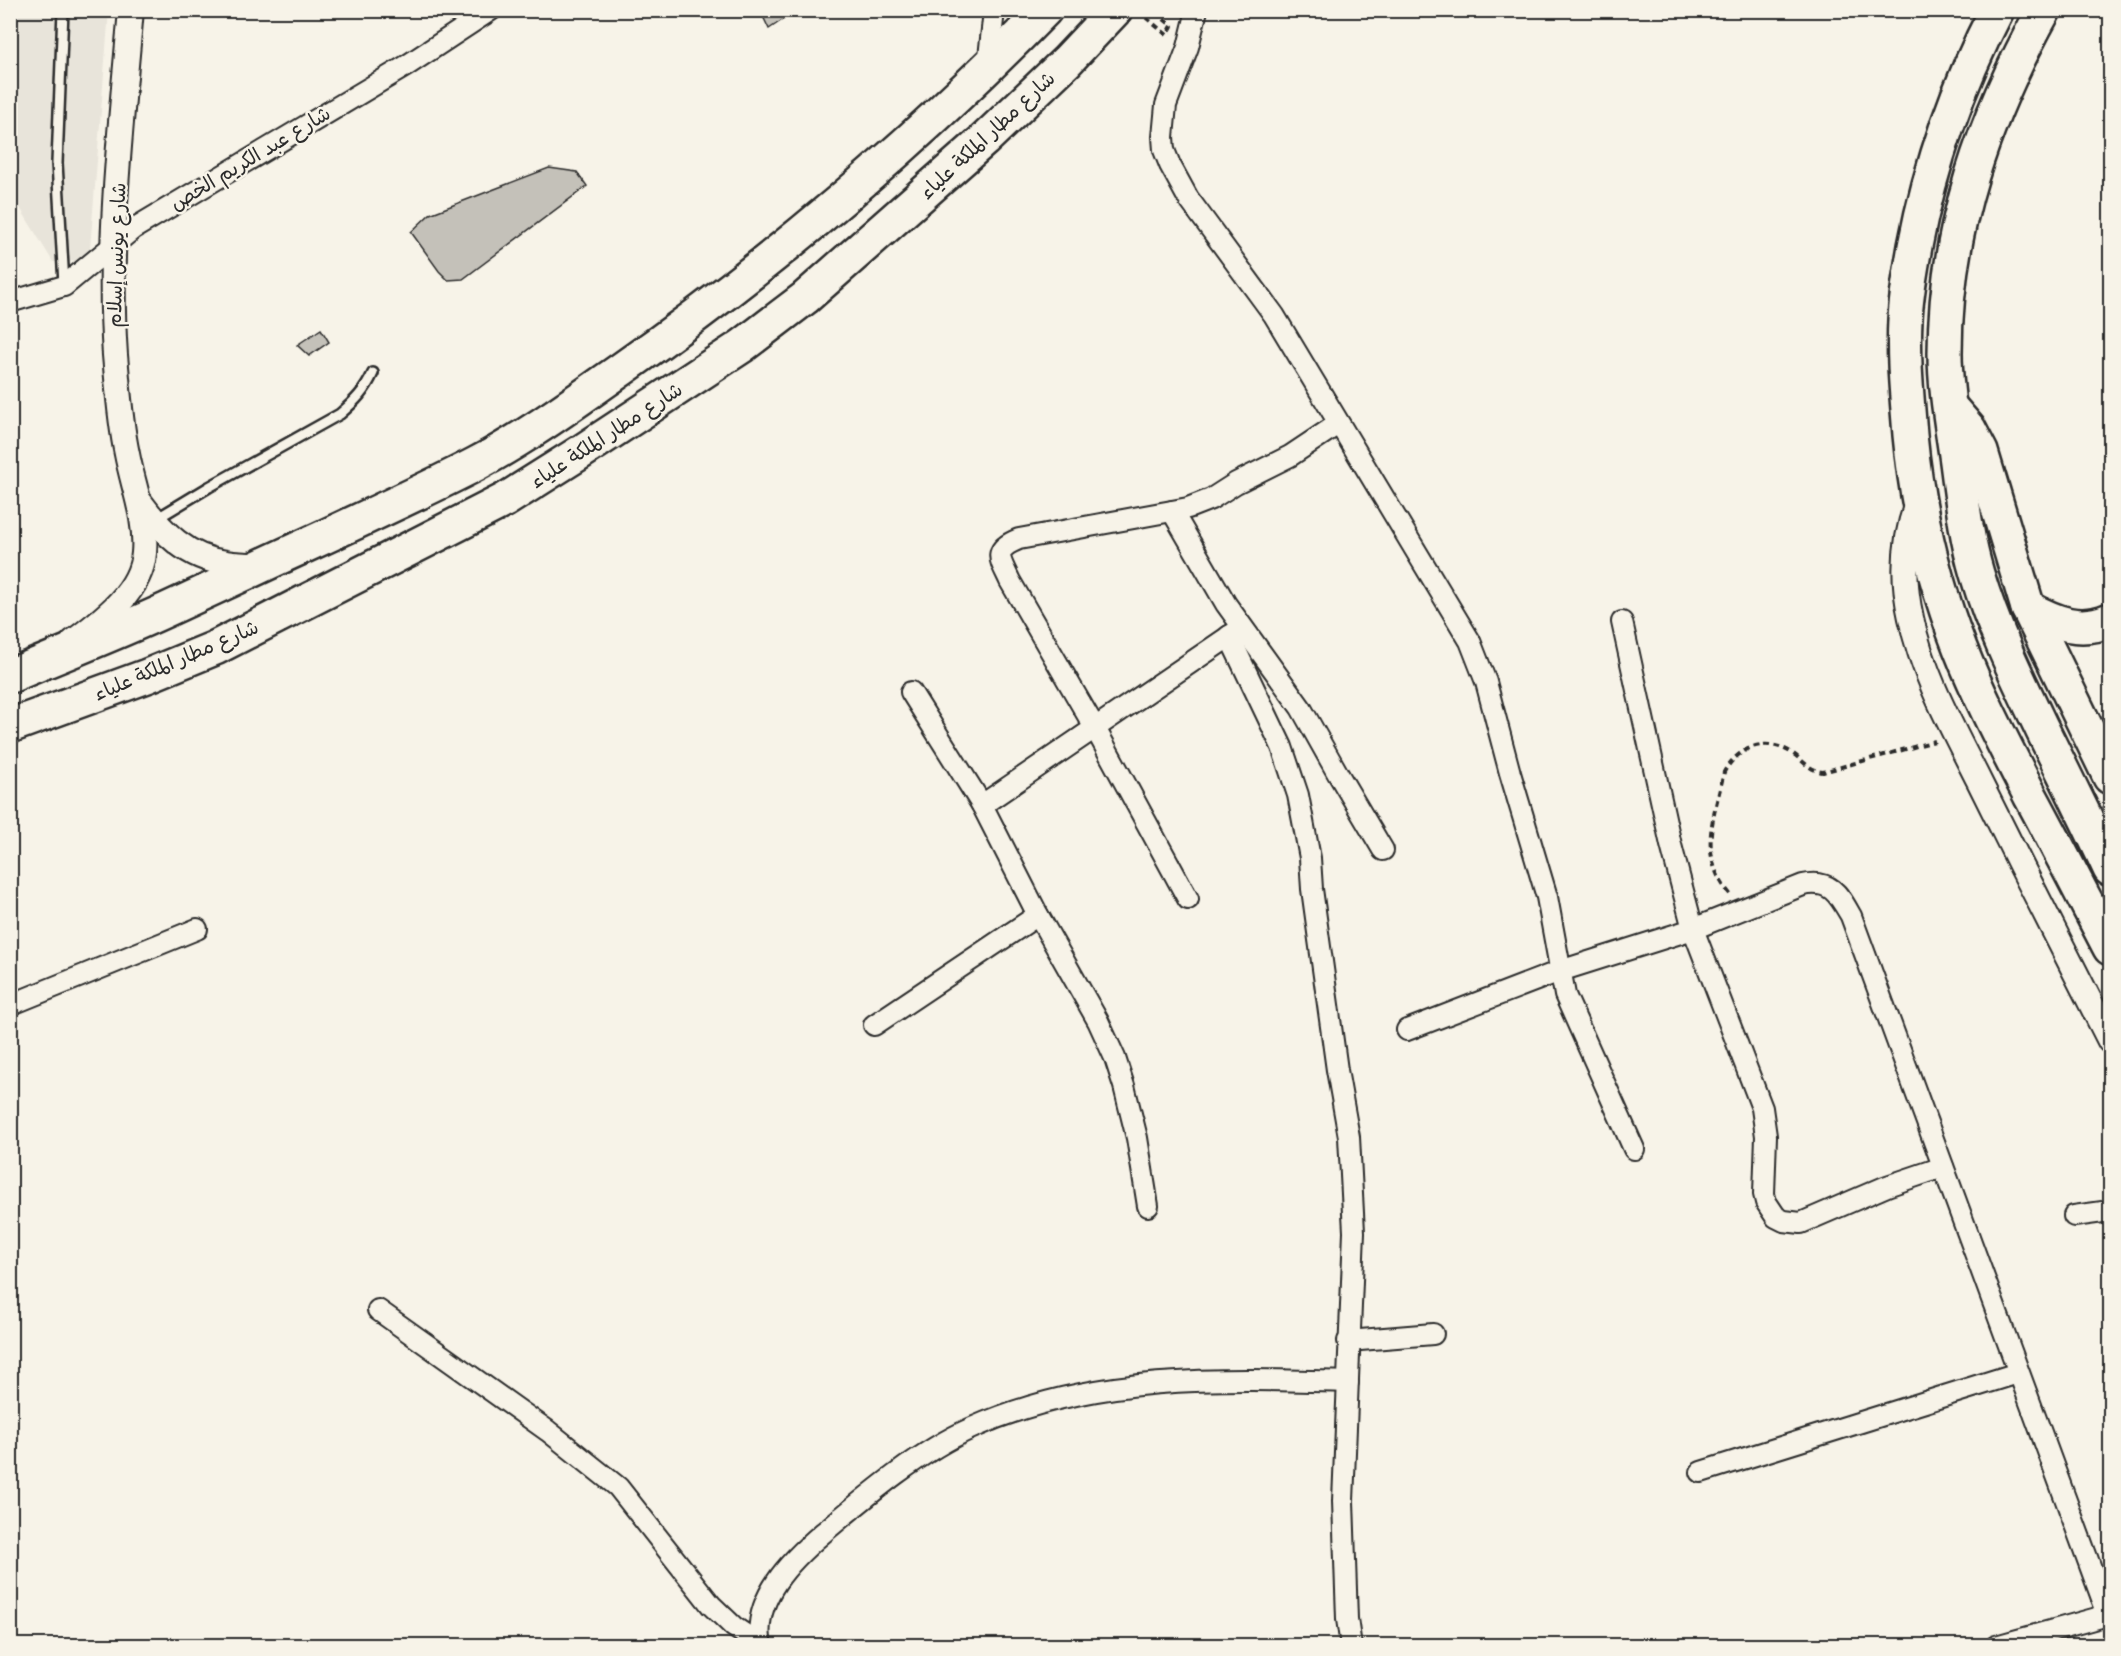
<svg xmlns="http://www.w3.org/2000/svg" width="2121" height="1656" viewBox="0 0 2121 1656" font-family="Mynerve,'Playpen Sans Arabic',sans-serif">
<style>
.built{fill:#e8e4da}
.building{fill:#c4c1b9;stroke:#2b2b2b;stroke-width:1.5}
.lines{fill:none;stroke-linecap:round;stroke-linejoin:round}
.service-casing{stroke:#2b2b2b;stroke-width:14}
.minor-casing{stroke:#2b2b2b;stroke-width:24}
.tertiary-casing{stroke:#2b2b2b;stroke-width:28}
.motorway-casing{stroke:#2b2b2b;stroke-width:38}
.path{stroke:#2b2b2b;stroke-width:4;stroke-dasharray:6 4.5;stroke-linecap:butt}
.service{stroke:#f7f3e8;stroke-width:9}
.minor{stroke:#f7f3e8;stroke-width:20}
.tertiary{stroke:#f7f3e8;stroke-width:24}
.motorway{stroke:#f7f3e8;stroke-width:33}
.labels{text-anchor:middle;stroke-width:5;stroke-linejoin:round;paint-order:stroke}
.street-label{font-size:20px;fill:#2b2b2b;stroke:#f7f3e8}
</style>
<rect width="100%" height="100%" fill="#f7f3e8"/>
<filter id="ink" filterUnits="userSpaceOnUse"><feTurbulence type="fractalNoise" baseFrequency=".0167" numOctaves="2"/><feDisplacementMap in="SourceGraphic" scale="12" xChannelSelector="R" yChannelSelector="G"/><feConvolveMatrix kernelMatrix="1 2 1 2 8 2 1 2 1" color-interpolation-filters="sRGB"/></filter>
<g filter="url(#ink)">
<polygon class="built" points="11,11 109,11 89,261 53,262 11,193"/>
<g class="building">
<polygon points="760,10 797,10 769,29"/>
<polygon points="549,168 577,172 587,186 463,279 448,280 439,271 411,232 430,214"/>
<polygon points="321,329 329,342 309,356 297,345"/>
</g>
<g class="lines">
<defs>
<g id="service">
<polyline points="63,10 57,163 64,284"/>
<path d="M156 519 209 487 340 414C355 401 365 391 373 373"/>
</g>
<g id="minor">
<polyline points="1197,10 1188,47 1166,105 1163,137 1164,150 1170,165 1188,198 1274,315 1470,641 1486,682 1510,773 1547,897 1565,995 1634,1149"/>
<polyline points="988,67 994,10"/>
<polyline points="10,302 64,286 133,229 406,66 491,10"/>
<polyline points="1338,424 1290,456 1236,483 1211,499 1188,508 1172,511 1226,604 1301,708 1338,774 1383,850"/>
<path d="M1172 511 1019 539C991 550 1000 559 1010 581L1095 728 1188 899"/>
<polyline points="1622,622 1671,845 1693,929 1762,1108 1766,1136 1764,1194 1766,1202 1776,1217 1784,1221 1801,1223 1887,1186 1943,1167"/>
<polyline points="1229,636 1282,747 1298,795 1310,858 1312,889 1337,1070 1349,1137 1354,1232 1343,1501 1347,1619 1351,1646"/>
<polyline points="911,692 982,805 1038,915 1098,1021 1115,1058 1124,1086 1137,1138 1148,1206"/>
<polyline points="982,805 1240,629"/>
<polyline points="10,1005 197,929"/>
<polyline points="874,1025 1038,915"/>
<path d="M1407 1030 1560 971 1693 929 1803 885C1831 879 1839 895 1851 916L2110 1620"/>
<polyline points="2074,1216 2110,1211"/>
<polyline points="378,1310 548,1431 618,1487 711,1605 734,1627 749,1637 760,1640"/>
<polyline points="1348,1341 1433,1334"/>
<polyline points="1701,1472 2018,1373"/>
<path d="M761 1646C751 1599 792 1559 824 1532 868 1495 920 1451 972 1428 1093 1374 1220 1378 1348 1382"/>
<polyline points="1996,1646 2108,1615"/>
</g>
<g id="tertiary">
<path d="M1918 501C1904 538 1902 579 1911 618 1923 676 1953 729 1979 781 2022 868 2066 955 2110 1041"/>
<path d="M140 502C162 532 187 558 226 563 237 565 248 565 259 565"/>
<path d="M73 642C102 620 141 592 144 553 147 520 133 486 127 454 120 422 118 388 115 355 107 241 121 125 131 10"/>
</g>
<g id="motorway">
<path d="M1997 10C1958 85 1931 162 1915 246 1911 270 1906 295 1905 320 1903 358 1907 396 1910 435 1917 508 1933 579 1960 648 1980 699 2006 748 2031 797 2058 847 2084 898 2110 948"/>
<path d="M2044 10C1984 118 1945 228 1945 353 1945 389 1952 426 1957 462 1962 499 1966 537 1977 574 1993 628 2018 679 2042 729 2065 776 2088 822 2110 869"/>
<polyline points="1950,407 1969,429 1981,452 2028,608 2110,777"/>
<path d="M2028 608C2056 623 2080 633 2110 620"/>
<path d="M10 676C62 654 114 634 166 610 218 586 271 561 324 537 375 513 426 490 476 464 527 437 575 402 622 369 773 263 916 142 1045 10"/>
<polyline points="10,726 147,676 215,648 505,500 581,452 742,346 805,298 984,140 1067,61 1115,10"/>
</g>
</defs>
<use href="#service" class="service-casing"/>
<use href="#minor" class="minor-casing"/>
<use href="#tertiary" class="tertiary-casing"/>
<use href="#motorway" class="motorway-casing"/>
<g class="path">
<polyline points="1149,10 1144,16 1167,35 1172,26 1153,10"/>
<path d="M1730 894C1697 855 1714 817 1724 772 1738 747 1766 736 1792 753 1803 760 1808 770 1823 772L1935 741"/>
</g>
<use href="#service" class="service"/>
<use href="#minor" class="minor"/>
<use href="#tertiary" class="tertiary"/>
<use href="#motorway" class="motorway"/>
</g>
</g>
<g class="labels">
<g class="street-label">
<text transform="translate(987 135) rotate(-43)" y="7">شارع مطار الملكة علياء</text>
<text transform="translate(250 158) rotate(-31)" y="7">شارع عبد الكريم الخص</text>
<text transform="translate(116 255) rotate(-88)" y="7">شارع يونس إسلام</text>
<text transform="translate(606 435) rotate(-33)" y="7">شارع مطار الملكة علياء</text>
<text transform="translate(176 660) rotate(-23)" y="7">شارع مطار الملكة علياء</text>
</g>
</g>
<rect width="2121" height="1656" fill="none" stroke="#f7f3e8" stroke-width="36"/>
<rect x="18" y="18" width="2085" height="1620" fill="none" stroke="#2b2b2b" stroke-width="2" filter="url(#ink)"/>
</svg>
